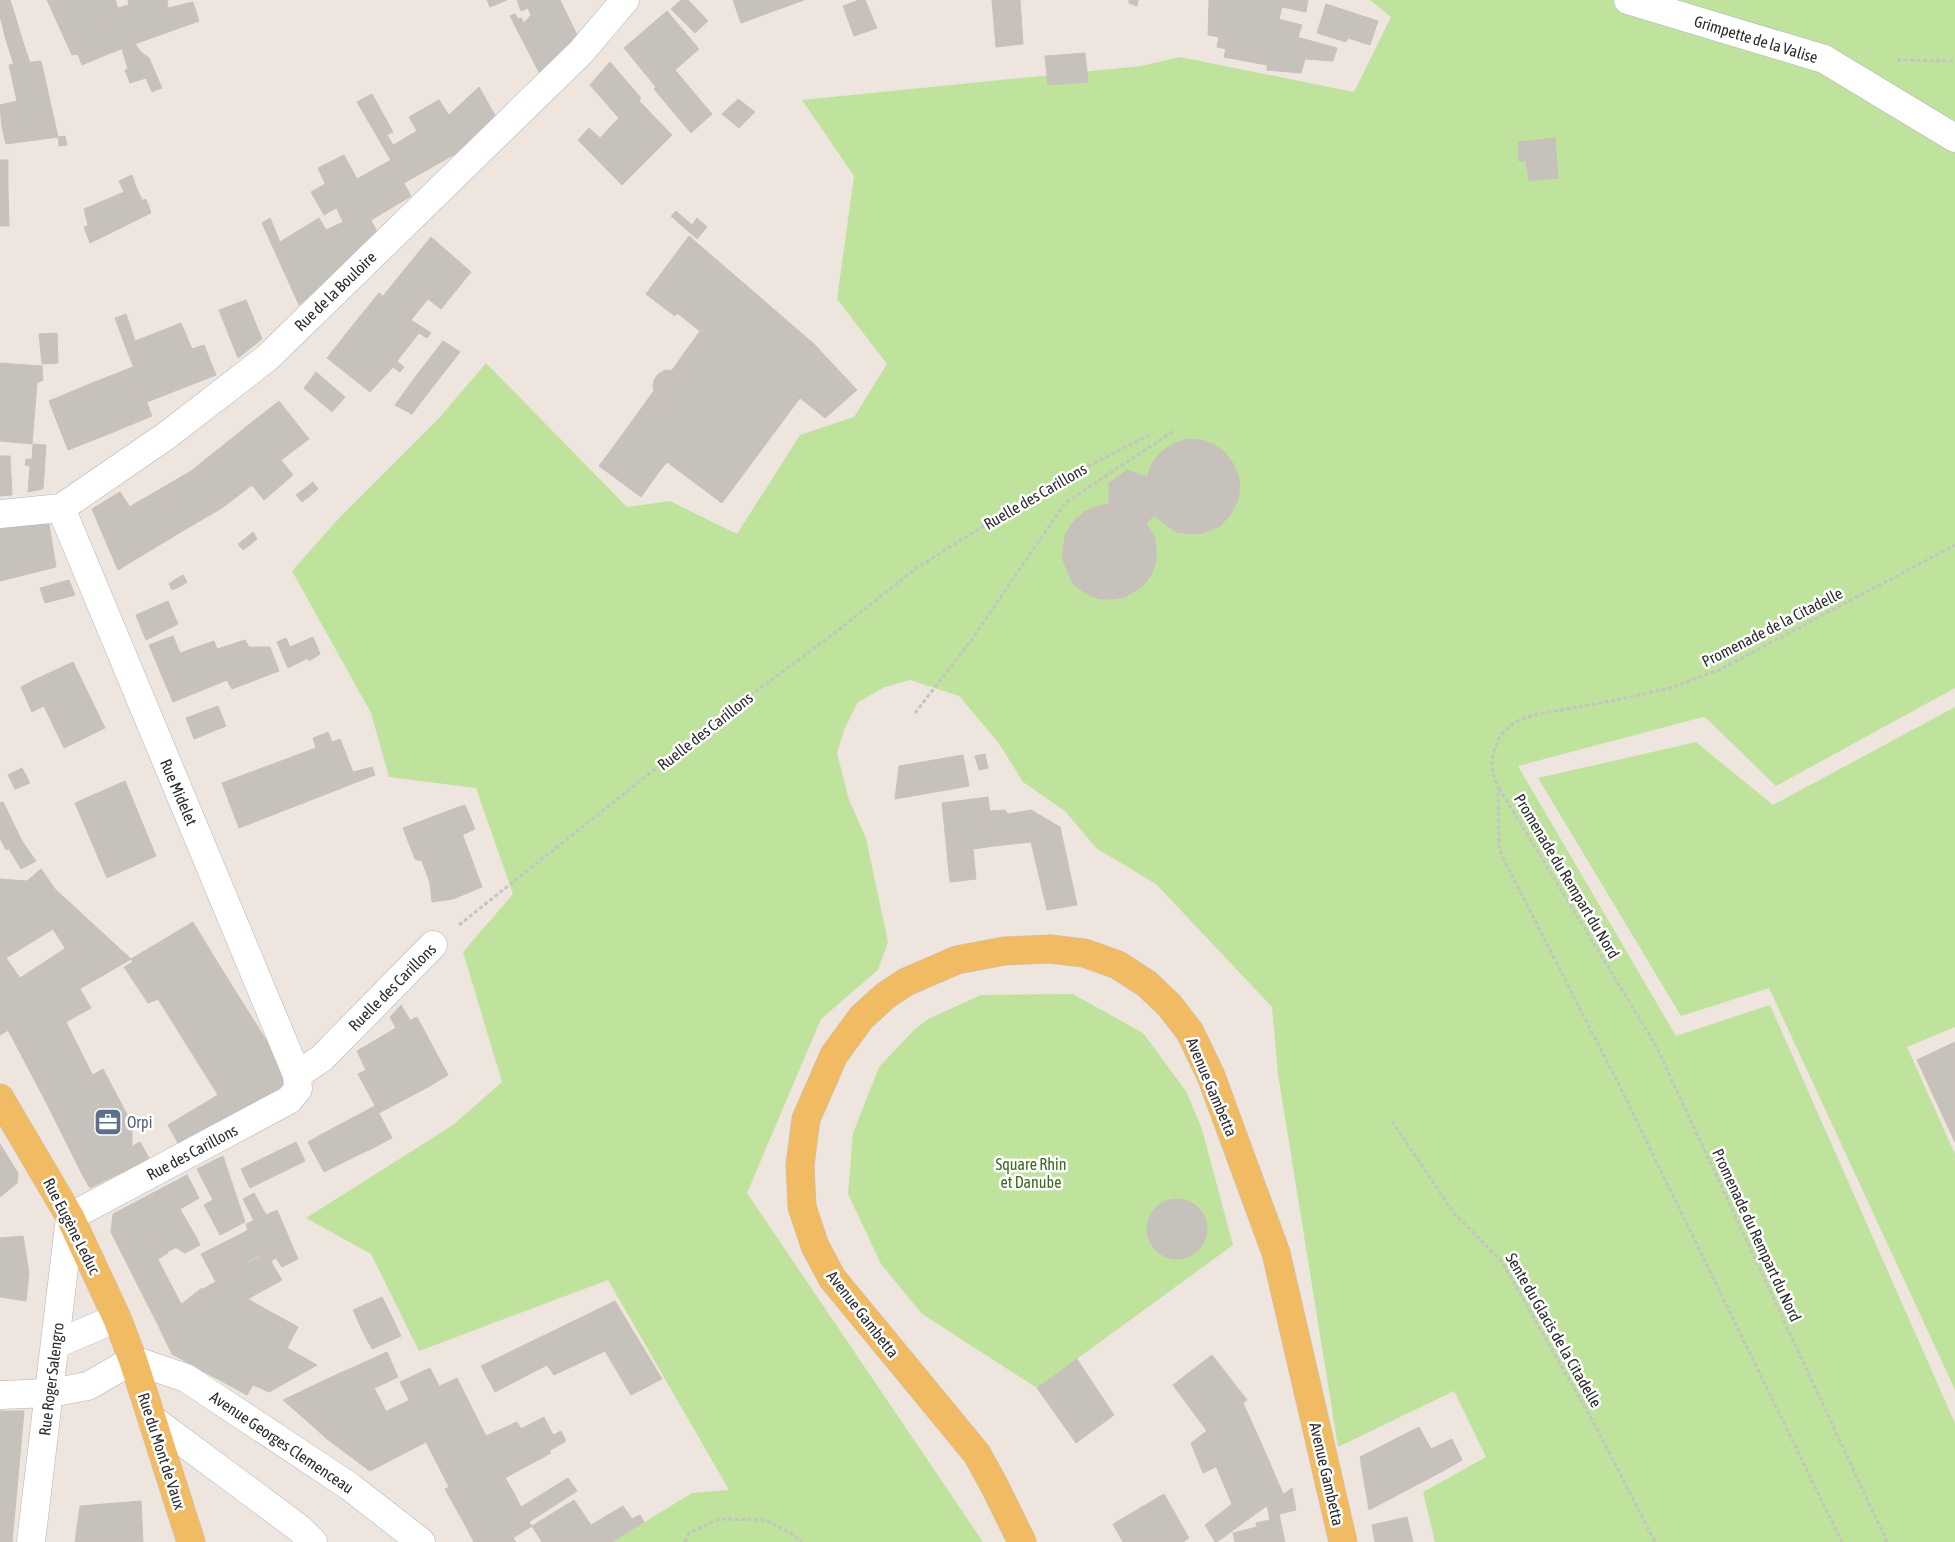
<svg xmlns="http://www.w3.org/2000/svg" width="1955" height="1542" viewBox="0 0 1955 1542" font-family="'Asap Condensed',sans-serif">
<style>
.green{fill:#bfe39d}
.building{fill:#c6c1ba;stroke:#c9c1b9;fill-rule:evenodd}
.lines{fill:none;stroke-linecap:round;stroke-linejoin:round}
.minor-casing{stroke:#afb4bc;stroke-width:29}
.major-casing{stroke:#c4c4c4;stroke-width:29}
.path{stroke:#c4c4c4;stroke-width:3;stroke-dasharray:4 2.5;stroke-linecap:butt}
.minor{stroke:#fff;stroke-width:28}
.major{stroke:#f0bb62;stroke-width:28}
.labels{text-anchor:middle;stroke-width:5;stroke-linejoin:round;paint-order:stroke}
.street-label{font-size:16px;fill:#2c2c2c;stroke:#fff}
.service-label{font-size:16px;fill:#4e5e75;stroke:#fff;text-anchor:start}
.park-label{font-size:16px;fill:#376a1c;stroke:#fff}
</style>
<rect width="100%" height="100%" fill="#eee5df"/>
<g class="green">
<polygon points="1370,0 1955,0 1955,688 1776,786 1707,719 1703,717 1518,766 1676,1036 1770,1005 1955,1423 1955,1542 1435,1542 1423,1492 1486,1457 1454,1391 1338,1447 1278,1074 1272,1007 1156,884 1096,848 1065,811 1023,782 998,742 959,696 910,680 885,687 858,702 844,730 837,753 849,800 866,838 888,942 878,970 821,1019 747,1193 983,1542 612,1542 692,1493 729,1490 608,1280 419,1351 371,1254 306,1218 453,1125 502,1082 463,952 513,894 476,788 389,777 371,713 292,571 340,517 440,417 486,363 627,507 670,501 737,534 800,435 854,417 887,364 837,299 854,176 802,100 1141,66 1180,57 1354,92 1391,17"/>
<polygon points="1955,707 1955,1027 1907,1047 1955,1154 1955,1390 1769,988 1681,1016 1538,778 1696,742 1773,805"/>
<polygon points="1073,994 1143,1033 1186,1091 1202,1129 1233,1245 1037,1388 922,1314 881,1264 848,1194 853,1133 879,1067 915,1029 928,1019 981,995"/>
</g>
<g class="building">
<polygon points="0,0 10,0 14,12 0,16"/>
<polygon points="47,0 88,0 108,54 82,65 78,54 72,55"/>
<polygon points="88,0 115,0 118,8 129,5 128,0 132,0 143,41 108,54"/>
<polygon points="132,0 167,0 171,31 143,41"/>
<polygon points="487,0 507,0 490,7"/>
<polygon points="517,0 560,0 578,37 542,78 510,16 515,14 518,19 521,18 524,23 531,15 528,8 521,11"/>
<polygon points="681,0 688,0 708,21 695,33 671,9"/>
<polygon points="733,0 804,0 741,23"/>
<polygon points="859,0 865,0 877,28 854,36 843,6"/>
<polygon points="992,0 1020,0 1023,44 996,47"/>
<polygon points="1129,0 1138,0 1137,6 1129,3"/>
<polygon points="1209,0 1308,0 1306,12 1282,7 1279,19 1290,22 1286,34 1337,48 1333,61 1305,59 1301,73 1267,70 1267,65 1224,57 1226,49 1217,47 1219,37 1208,35"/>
<polygon points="193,2 199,21 171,31 168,8"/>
<polygon points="1326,4 1378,21 1370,45 1348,38 1346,42 1317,33"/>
<polygon points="667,11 699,49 675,70 712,114 691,133 654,89 656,87 624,48"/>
<polygon points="14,12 21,36 6,40 0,16"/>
<polygon points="1290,22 1302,25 1298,37 1286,34"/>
<polygon points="21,36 30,63 14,65 6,40"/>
<polygon points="135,44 141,52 149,58 162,88 152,92 146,78 130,83 125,70 128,69 122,49"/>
<polygon points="1085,53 1088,82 1048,85 1045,56"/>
<polygon points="41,61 54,119 2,127 0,105 17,101 9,65"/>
<polygon points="610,62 641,98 639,101 672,135 622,185 578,140 589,128 600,138 619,118 590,85"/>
<polygon points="479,87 497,119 469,146 449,115"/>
<polygon points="372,94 393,132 387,135 393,145 385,150 357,102"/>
<polygon points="738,99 755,112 739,128 722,114"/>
<polygon points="439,100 469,146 404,183 385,150 417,131 409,117"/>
<polygon points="54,119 58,137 6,144 2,127"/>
<polygon points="65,136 67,145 59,146 58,137"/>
<polygon points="1555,138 1558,178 1529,181 1526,161 1519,161 1518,142"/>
<polygon points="344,155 357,179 391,160 411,196 371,220 378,234 358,254 318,168"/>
<rect x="0" y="160" width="8" height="30"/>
<polygon points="132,175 136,187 124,192 119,181"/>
<polygon points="325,184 336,208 324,215 311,192"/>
<polygon points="136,187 142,200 88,225 84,209"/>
<polygon points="0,190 8,190 9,226 0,226"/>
<polygon points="146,199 151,213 90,243 84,227"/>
<polygon points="676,211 692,225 697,218 707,227 697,239 671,216"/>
<polygon points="270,218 280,242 319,218 326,230 343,222 358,254 299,305 262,223"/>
<polygon points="689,236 814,344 857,390 825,418 800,398 722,503 667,462 659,472 614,446 653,392 657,398 664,402 671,402 677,400 685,389 685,381 681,374 672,370 700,331 677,313 675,316 646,294"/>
<polygon points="431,237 471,272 441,309 428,299 411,320 383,296"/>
<polygon points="379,293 411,320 431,333 427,338 419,333 397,361 353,325"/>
<polygon points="246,300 262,339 238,358 219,310"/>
<polygon points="126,314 135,341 125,345 115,318"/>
<polygon points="181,323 192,349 204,345 216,375 147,402 125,345"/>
<polygon points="353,325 404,367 400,372 393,367 370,392 327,358"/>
<polygon points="57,333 58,363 42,364 39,334"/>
<polygon points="443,341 460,352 431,389 416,376"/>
<polygon points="0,363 42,366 43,380 37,383 0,378"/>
<polygon points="133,367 152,416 111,433 92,383"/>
<circle cx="669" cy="386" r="16"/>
<polygon points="316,372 345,397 332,412 304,388"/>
<polygon points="416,376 431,389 412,414 395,405"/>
<polygon points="0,378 37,383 32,444 0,441"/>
<polygon points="92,383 111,433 68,450 49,401"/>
<polygon points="279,401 309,439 281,460 251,423"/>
<polygon points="251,423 281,460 252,485 221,447"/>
<polygon points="1188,439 1202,440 1213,444 1223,451 1231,460 1238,474 1240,485 1238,500 1231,514 1220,526 1203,533 1191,534 1176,532 1154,516 1146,523 1154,536 1156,548 1156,562 1151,575 1143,586 1125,597 1114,599 1099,599 1085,593 1073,584 1062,558 1065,535 1073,522 1084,512 1095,507 1109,504 1109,483 1127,470 1147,477 1152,463 1162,451 1175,443"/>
<polygon points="33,444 46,445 45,460 32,459"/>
<polygon points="614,446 659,472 641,497 599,466"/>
<polygon points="221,447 252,485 222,508 191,471"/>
<polygon points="0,456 10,456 12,495 0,496"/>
<polygon points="26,459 45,460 43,489 28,492 30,466 25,465"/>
<polygon points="281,460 293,475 264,500 252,485"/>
<polygon points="191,471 222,508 186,529 162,488"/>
<polygon points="313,482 318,489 310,496 304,489"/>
<polygon points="162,488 186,529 156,547 129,507"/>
<polygon points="304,489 310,496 302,502 296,495"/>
<polygon points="120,492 156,547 118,570 92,509"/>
<polygon points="49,524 56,567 0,581 0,528"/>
<polygon points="253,532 257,539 251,544 246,538"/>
<polygon points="246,538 251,544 243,550 238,544"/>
<polygon points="183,575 187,582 181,586 176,579"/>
<polygon points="176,579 181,586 172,590 169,584"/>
<polygon points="69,580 75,595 45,603 40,588"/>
<polygon points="168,601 178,624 146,640 136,615"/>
<polygon points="173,636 180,653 214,641 217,649 245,640 249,647 270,647 279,671 232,689 227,680 173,702 149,645"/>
<polygon points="313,637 320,654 309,661 308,658 288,668 277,642 286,638 290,647"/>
<polygon points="73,662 105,728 64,748 32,681"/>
<polygon points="32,681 44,706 32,712 21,687"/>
<polygon points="218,706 226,726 194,739 186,718"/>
<polygon points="328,732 332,742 316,748 313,738"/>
<polygon points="340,739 353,772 372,767 375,775 239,828 222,783"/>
<polygon points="985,754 988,768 979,770 975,756"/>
<polygon points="963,755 969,786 895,799 899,766"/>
<polygon points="22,768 30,783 15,789 8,775"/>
<polygon points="125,781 156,856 107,878 75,803"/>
<polygon points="988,797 994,846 973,849 976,879 950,882 942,803"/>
<polygon points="3,802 22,841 6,850 0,838 0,803"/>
<polygon points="465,805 475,829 462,835 453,809"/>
<polygon points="453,809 482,887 453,899 432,902 430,883 422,861 415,859 403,828"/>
<polygon points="1005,810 1008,814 1031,810 1060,827 1077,905 1047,910 1031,842 994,846 989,811"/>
<polygon points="22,841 36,861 21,869 9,849"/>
<polygon points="41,869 55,889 0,924 0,879 27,881"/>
<path d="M55 889 131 959 0 1035V924ZM66 921 78 940 20 978 6 958Z"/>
<polygon points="66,921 78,940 65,948 53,929"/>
<polygon points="193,922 216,960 148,1003 124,967 133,962 131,959"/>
<polygon points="216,960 288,1075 285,1090 239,1111 178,1143 168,1125 218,1095 158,999 148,1003"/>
<polygon points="80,989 91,1008 66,1022 92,1074 46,1102 8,1030"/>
<polygon points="401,1005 410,1020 396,1028 390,1017"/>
<polygon points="417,1017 448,1075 428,1087 396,1028"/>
<polygon points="396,1028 428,1087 379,1113 358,1074 366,1070 357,1051"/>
<polygon points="1955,1042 1955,1142 1917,1060"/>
<polygon points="103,1069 132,1124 132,1147 126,1150 135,1166 102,1182 89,1173 83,1176 46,1102"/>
<polygon points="375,1106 392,1138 375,1147 358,1115"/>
<polygon points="358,1115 375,1147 358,1155 341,1124"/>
<polygon points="341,1124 358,1155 340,1164 324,1133"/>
<polygon points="324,1133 340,1164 324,1172 308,1142"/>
<polygon points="140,1142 149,1158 135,1166 126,1150"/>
<polygon points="296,1142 305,1161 250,1188 241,1169"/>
<polygon points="0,1144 18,1173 17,1183 0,1197"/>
<polygon points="223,1156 245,1222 220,1235 204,1205 213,1200 197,1169"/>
<polygon points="89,1173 102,1182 90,1188 83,1176"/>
<polygon points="187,1175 199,1198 180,1209 196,1237 167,1252 158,1236 123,1256 111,1232 113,1214"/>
<polygon points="254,1193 266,1215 254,1221 243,1199"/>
<circle cx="1177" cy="1229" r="30"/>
<polygon points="277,1210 298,1259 282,1267 276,1258 271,1261 266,1253 256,1257 246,1224"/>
<polygon points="248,1230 252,1243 243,1247 237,1236"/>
<polygon points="23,1236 29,1273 26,1301 0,1297 0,1238"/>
<polygon points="158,1236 168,1253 158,1259 149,1242"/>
<polygon points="237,1236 243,1247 236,1251 233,1247 221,1253 217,1246"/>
<polygon points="196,1237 200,1245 185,1253 175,1247"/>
<polygon points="149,1242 181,1304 157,1323 123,1256"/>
<polygon points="252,1243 256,1257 216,1282 201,1254 217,1246 221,1253 233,1247 236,1251"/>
<polygon points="266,1253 282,1280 226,1311 247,1324 253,1309 257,1311 260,1306 298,1327 287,1348 317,1365 269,1392 253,1385 247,1395 172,1354 207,1308 203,1289"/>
<polygon points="202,1288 207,1308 172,1354 157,1323"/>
<polygon points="382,1297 392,1317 363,1332 353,1310"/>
<polygon points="248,1299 260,1306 257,1311 253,1309 247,1324 226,1311"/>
<polygon points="615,1301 662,1379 631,1395 605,1351 554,1375 547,1365 495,1392 481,1366"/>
<polygon points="392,1317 401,1336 372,1349 363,1332"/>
<polygon points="387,1352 398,1377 364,1393 354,1367"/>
<polygon points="1212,1355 1247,1400 1207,1431 1173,1385"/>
<polygon points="1077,1359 1114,1415 1076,1443 1037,1388"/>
<polygon points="354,1367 364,1393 351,1399 340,1373"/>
<polygon points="430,1368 439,1386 409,1400 400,1382"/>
<polygon points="340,1373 351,1399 307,1421 283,1400"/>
<polygon points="457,1378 486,1436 517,1422 521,1429 544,1417 553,1435 449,1487 426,1442 370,1471 327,1439"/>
<polygon points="374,1388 386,1411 372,1418 361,1394"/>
<polygon points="361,1394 372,1418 327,1439 307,1421"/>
<polygon points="1243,1403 1262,1445 1203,1473 1191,1443"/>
<polygon points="0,1411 24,1411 18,1478 3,1477 4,1466 0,1466"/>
<polygon points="1419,1427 1443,1471 1369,1510 1360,1457"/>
<polygon points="561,1431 566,1441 549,1451 551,1453 505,1478 514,1493 464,1523 445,1489"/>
<polygon points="1452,1439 1462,1460 1443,1471 1431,1449"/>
<polygon points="1262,1445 1283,1494 1217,1542 1215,1542 1205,1525 1232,1504 1216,1466"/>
<polygon points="0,1466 4,1466 3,1477 18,1478 12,1542 0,1542"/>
<polygon points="568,1478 577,1491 529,1522 532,1526 513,1538 516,1542 474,1542 464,1523 514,1493 521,1507"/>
<polygon points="1292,1488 1296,1510 1279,1514 1285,1542 1235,1542 1233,1533 1257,1527 1256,1523 1270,1520 1267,1506"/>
<polygon points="1164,1494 1189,1538 1183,1542 1123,1542 1113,1524"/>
<polygon points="574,1500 591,1525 623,1506 632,1519 640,1515 644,1522 612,1542 542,1542 532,1526"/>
<polygon points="141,1501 143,1542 75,1542 80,1506"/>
<polygon points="1407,1517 1413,1542 1375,1542 1372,1525"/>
</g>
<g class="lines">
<defs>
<g id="minor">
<polyline points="1628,0 1824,59 1955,138"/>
<polyline points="0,514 61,508 166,436 267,358 581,52 625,0"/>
<polyline points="297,1075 322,1058 433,945"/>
<polyline points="56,1344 117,1318"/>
<polyline points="0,1395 50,1393 88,1386 133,1360 186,1378 349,1486 421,1542"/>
<polyline points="152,1419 300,1529 313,1542"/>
<polyline points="31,1542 70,1217 289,1100 298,1089 297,1075 61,508"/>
</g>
<g id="major">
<polyline points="0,1098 70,1217 117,1318 133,1360 191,1542"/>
<polyline points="1022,1542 995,1487 977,1454 832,1278 815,1246 802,1207 800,1165 806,1119 834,1055 861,1018 885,996 906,982 957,960 1004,951 1050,949 1084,953 1118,965 1147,984 1170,1006 1190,1032 1211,1076 1276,1253 1343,1542"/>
</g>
</defs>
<use href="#minor" class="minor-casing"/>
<use href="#major" class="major-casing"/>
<g class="path">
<polyline points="1897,60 1955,61"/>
<polyline points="915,713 970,642 1065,503 1175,430"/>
<polyline points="1499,788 1655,1044 1887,1542"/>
<polyline points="459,925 708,727 836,632 915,569 1040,491 1149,435"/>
<polyline points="1392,1121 1453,1212 1502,1262 1595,1425 1655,1542"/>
<polyline points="685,1542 689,1533 719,1519 765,1520 791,1533 802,1542"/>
<polyline points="1842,1542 1620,1087 1502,856 1499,846 1498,786 1493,774 1492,760 1495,747 1500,736 1509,727 1519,720 1538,714 1612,701 1670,688 1719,670 1955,545"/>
</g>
<use href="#minor" class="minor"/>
<use href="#major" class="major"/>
</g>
<defs>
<symbol id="office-square" viewBox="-11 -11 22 22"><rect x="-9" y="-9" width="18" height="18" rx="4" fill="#5c6f8a" stroke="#fff"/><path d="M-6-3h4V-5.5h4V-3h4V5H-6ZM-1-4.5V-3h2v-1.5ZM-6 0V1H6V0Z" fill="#fff"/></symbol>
</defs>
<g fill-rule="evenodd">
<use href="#office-square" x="92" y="1106" width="32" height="32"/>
</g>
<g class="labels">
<g class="street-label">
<text transform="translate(1756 39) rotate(17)" y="6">Grimpette de la Valise</text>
<text transform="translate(335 291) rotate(-44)" y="6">Rue de la Bouloire</text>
<text transform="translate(1035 496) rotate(-30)" y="6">Ruelle des Carillons</text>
<text transform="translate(1772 627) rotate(-27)" y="6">Promenade de la Citadelle</text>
<text transform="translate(705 731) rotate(-38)" y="6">Ruelle des Carillons</text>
<text transform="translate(179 792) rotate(67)" y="6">Rue Midelet</text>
<text transform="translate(1567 876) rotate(59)" y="6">Promenade du Rempart du Nord</text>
<text transform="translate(392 987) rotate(-45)" y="6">Ruelle des Carillons</text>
<text transform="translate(1212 1087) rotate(67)" y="6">Avenue Gambetta</text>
<text transform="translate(192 1152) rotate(-28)" y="6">Rue des Carillons</text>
<text transform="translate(72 1226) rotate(63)" y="6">Rue Eugène Leduc</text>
<text transform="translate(1757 1235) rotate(65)" y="6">Promenade du Rempart du Nord</text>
<text transform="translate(863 1314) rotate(52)" y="6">Avenue Gambetta</text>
<text transform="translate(1554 1330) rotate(60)" y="6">Sente du Glacis de la Citadelle</text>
<text transform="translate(51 1379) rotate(-83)" y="6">Rue Roger Salengro</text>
<text transform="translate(282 1442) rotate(34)" y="6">Avenue Georges Clemenceau</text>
<text transform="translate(162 1451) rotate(72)" y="6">Rue du Mont de Vaux</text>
<text transform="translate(1327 1474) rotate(77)" y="6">Avenue Gambetta</text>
</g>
<g class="service-label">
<text x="127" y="1128">Orpi</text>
</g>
<g class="park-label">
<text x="1031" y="1170">Square Rhin<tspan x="1031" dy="18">et Danube</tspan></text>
</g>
</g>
</svg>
